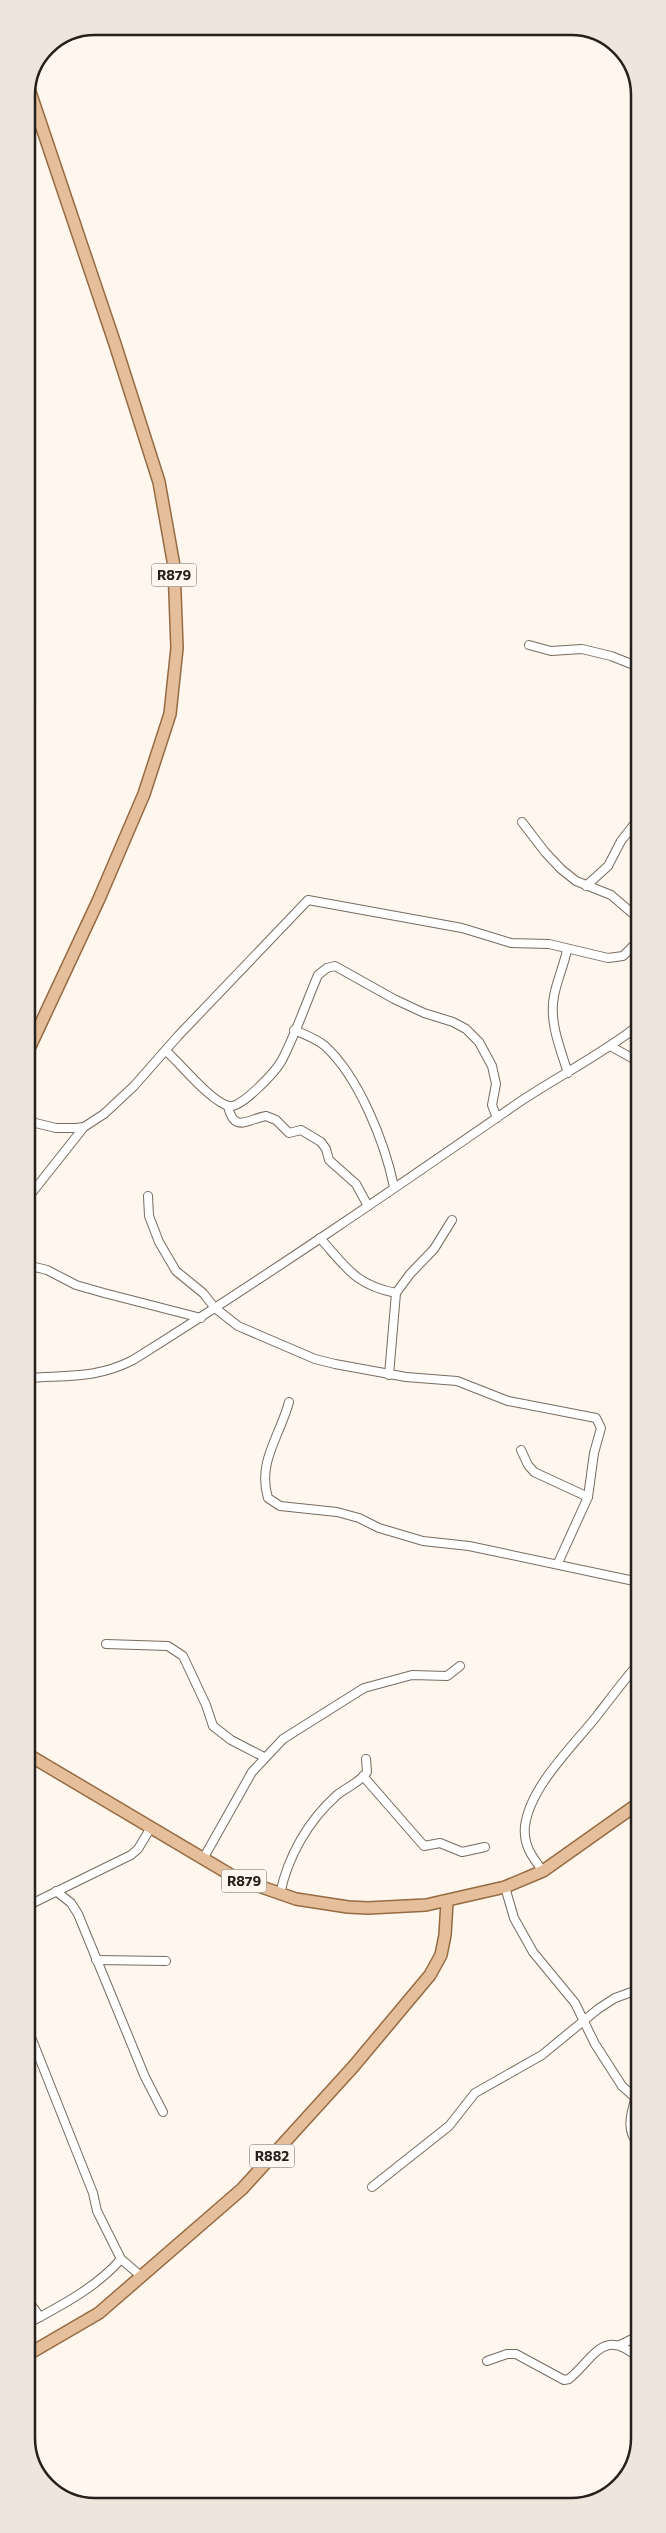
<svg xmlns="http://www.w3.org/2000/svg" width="666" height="2533" viewBox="0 0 666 2533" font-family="Commissioner,sans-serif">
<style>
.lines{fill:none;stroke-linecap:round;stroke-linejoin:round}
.street-casing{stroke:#786b60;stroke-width:10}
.primary-casing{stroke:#966b43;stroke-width:14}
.street{stroke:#fff;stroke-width:8}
.primary{stroke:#e5bf9b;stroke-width:11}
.labels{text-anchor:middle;stroke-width:5;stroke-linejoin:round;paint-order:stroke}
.shield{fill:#fff6ee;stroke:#66605a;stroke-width:1}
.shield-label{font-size:14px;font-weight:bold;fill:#25201b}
.rim{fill:none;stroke:#25201b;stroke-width:2.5}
</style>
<rect width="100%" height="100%" fill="#fff6ee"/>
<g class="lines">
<defs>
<g id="street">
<polyline points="529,645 551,651 582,649 611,656 639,667"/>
<polyline points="522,822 545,852 561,869 576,881 611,895 639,919"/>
<polyline points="586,886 608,866 621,841 639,818"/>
<path d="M567 950C564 965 557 980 554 996 549 1022 560 1048 568 1073"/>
<path d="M294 1030C304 1034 317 1039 325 1046 359 1077 385 1143 394 1187"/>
<polyline points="612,1047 639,1062"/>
<path d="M166 1051C181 1064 211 1102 229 1106 241 1109 276 1071 282 1060 296 1033 306 1003 318 975L327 968 335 966 394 999 424 1013 453 1022 466 1029 479 1042 492 1066 496 1084 492 1105 497 1118"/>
<path d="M228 1106C234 1134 248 1119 266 1116L276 1120 289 1133 301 1130 321 1142 326 1149 329 1160 356 1184 368 1206"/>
<polyline points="27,1121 56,1128 76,1128 84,1127 104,1114 134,1086 178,1036 308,900 462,928 511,943 549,944 608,958 623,956 639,940"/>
<polyline points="148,1196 149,1216 159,1242 176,1271 203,1293 215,1308 238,1326 315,1359 335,1364 406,1377 457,1381 508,1401 596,1418 601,1428 594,1453 588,1497 558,1563"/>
<polyline points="27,1199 84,1127"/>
<path d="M320 1238C346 1267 355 1285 396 1293"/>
<polyline points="27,1265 47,1270 76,1285 104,1293 201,1318"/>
<polyline points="389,1375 396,1293 410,1274 434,1249 452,1220"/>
<path d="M27 1378C67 1375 96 1379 133 1360 264 1278 391 1191 518 1103 558 1076 601 1055 639 1025"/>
<path d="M289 1402C280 1436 257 1462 268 1498L280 1506 337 1512 359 1518 379 1528 423 1541 469 1546 639 1582"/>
<polyline points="521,1450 528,1465 534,1472 588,1497"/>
<polyline points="106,1644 168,1646 183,1656 206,1705 213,1726 231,1740 264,1757"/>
<polyline points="363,1776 424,1846 440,1843 462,1852 485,1847"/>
<polyline points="203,1859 252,1772 283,1739 364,1688 412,1675 447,1676 460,1666"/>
<path d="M543 1871C532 1857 523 1845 525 1826 530 1787 572 1747 596 1717 610 1699 624 1680 639 1663"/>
<polyline points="505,1887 514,1918 533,1952 575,2003 595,2044 622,2086 640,2102"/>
<polyline points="56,1891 71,1903 78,1914 145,2077 163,2112"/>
<path d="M280 1894C288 1856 308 1821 337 1795 347 1787 359 1783 367 1772L366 1759"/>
<polyline points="27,1906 131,1855 138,1849 150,1829"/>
<polyline points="96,1960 166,1961"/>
<polyline points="27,2027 93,2193 97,2211 121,2259 142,2277"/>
<path d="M635 2100C630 2116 626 2133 640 2146"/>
<polyline points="372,2187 449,2126 475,2093 542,2055 598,2009 615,1998 640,1989"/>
<polyline points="27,2299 40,2317"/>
<path d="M27 2324C60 2306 96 2288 121 2259"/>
<polyline points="620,2345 640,2335"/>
<path d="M487 2361 507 2354H516L564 2380 569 2379C596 2356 603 2327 640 2359"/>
</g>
<g id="primary">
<polyline points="27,1053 99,899 144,794 170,714 177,648 174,566 159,482 115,344 29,89"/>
<polyline points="27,1754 236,1878 296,1899 348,1907 368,1908 426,1905 505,1887 543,1871 639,1803"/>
<polyline points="27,2355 99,2313 242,2189 353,2067 430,1975 441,1955 445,1935 447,1902"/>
</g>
</defs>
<use href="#street" class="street-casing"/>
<use href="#primary" class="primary-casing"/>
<use href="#street" class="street"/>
<use href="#primary" class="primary"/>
</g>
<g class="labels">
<g class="shield">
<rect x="151.5" y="563.5" width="45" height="23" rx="4"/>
<rect x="221.5" y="1869.5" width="45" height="23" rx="4"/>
<rect x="249.5" y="2144.5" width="45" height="23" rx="4"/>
</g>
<g class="shield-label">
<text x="174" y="580">R879</text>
<text x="244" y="1886">R879</text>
<text x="272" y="2161">R882</text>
</g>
</g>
<path d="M0 0H666V2533H0ZM95 35H571A60 60 0 0 1 631 95V2438A60 60 0 0 1 571 2498H95A60 60 0 0 1 35 2438V95A60 60 0 0 1 95 35Z" fill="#eee5dd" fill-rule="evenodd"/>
<path class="rim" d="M95 35H571A60 60 0 0 1 631 95V2438A60 60 0 0 1 571 2498H95A60 60 0 0 1 35 2438V95A60 60 0 0 1 95 35Z"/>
</svg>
